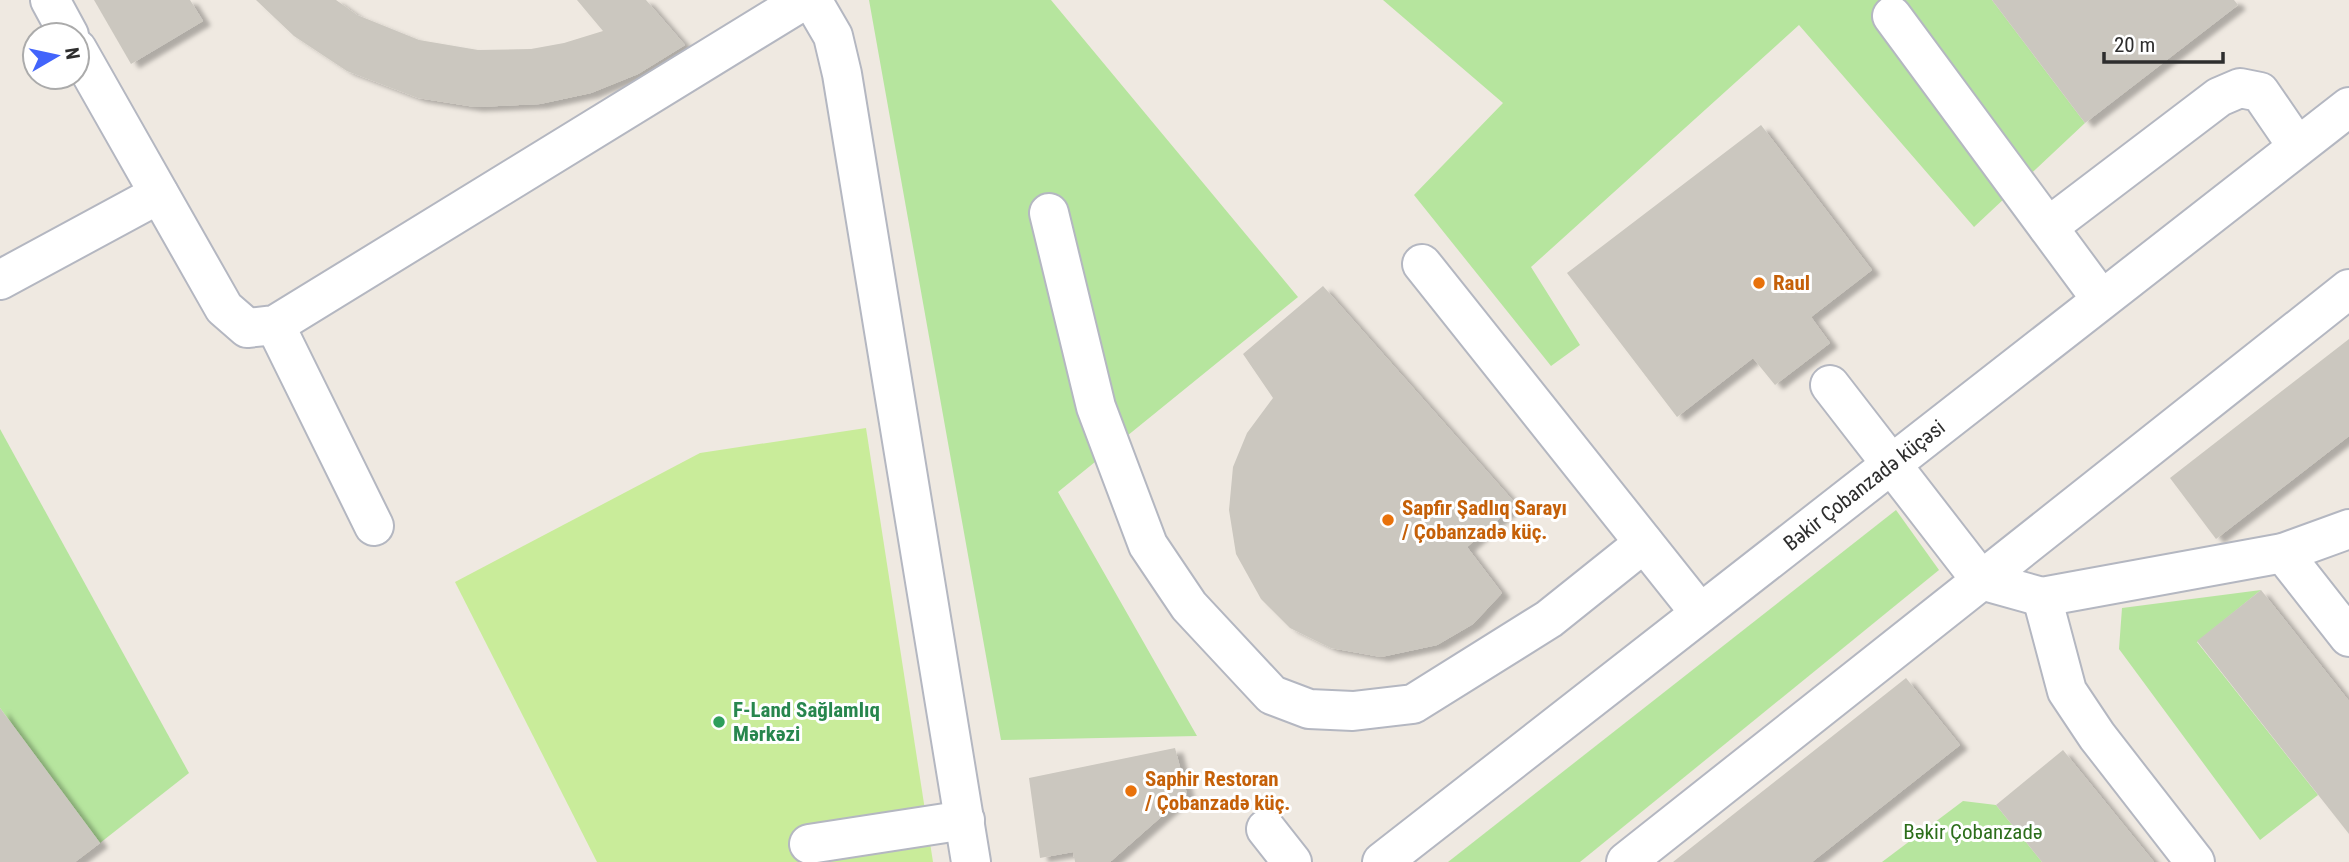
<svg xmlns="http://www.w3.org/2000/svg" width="2349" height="862" viewBox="0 0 2349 862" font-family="'Roboto Condensed',sans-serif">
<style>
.green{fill:#b6e59e}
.pitch{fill:#c9ec9a}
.building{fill:#cbc7bf;filter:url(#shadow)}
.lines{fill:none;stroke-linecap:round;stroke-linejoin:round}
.minor-casing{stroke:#b4b7c1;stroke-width:42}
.minor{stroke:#fff;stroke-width:38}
.food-dot{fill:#e8710a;stroke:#fff;stroke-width:2.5}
.leisure-dot{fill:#2e9e5b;stroke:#fff;stroke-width:2.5}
.labels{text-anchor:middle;stroke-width:6;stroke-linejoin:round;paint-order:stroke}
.food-label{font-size:21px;font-weight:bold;fill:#c56008;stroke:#fff;text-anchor:start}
.street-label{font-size:21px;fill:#2e2e2e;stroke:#fff}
.leisure-label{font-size:21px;font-weight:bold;fill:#27864d;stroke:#fff;text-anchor:start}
.park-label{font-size:21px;fill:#2c6e1b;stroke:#fff}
</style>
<defs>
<filter id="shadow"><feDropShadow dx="8" dy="4.5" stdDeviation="2" flood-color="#0004"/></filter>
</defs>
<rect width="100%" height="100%" fill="#efe9e1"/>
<g class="green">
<polygon points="869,0 1051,0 1298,297 1058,492 1197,736 1001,740"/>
<polygon points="1383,0 1992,0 2085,123 1974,227 1799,25 1531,267 1580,345 1551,366 1414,195 1503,103"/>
<polygon points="0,429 189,773 100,843 0,708"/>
<polygon points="1896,510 1939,570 1580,862 1448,862"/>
<polygon points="2261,590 2197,642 2318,795 2260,840 2119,649 2122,608"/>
<polygon points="1963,801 1996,805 2042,862 1882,862"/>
</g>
<polygon class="pitch" points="866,428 933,862 597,862 455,582 700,453"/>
<g class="building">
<polygon points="94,0 190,0 203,21 131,64"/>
<polygon points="256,0 336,0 357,15 419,40 478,50 531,49 564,43 603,31 577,0 646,0 685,45 638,74 591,93 540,104 475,107 418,98 347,71 294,36"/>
<polygon points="1992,0 2234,0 2238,5 2085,123"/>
<polygon points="1761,125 1872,270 1811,317 1830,343 1775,385 1753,358 1677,417 1567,273"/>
<polygon points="1323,286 1516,504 1467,547 1502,593 1473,624 1437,645 1381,657 1331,648 1290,628 1261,599 1236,554 1229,510 1233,467 1247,433 1273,398 1243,354"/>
<polygon points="2349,339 2349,436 2216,539 2170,478"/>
<polygon points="2261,590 2349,701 2349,834 2197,641"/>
<polygon points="1906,678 1960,745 1812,862 1673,862"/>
<polygon points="0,708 100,843 75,862 0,862"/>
<polygon points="1175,748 1187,794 1110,862 1075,862 1073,852 1040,858 1029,778"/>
<polygon points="2063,750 2154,862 2042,862 1996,805"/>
</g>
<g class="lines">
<defs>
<g id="minor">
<polyline points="50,0 69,35"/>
<polyline points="812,0 833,36 842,74 971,862"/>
<polyline points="1892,16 2101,299"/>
<polyline points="77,49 224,308 247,328 275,325 804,0"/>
<polyline points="1049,213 1096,407 1148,545 1189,606 1272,695 1309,709 1353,711 1413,704 1549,619 1644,543"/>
<polyline points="2048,227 2219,97 2240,88 2260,92 2297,146"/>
<polyline points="1422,264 1700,613"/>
<polyline points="0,280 159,194"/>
<polyline points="275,325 374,526"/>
<polyline points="1830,385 1981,580 2042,597 2283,553 2349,529"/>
<polyline points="2283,553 2349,637"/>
<polyline points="2042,597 2067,691 2097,736 2195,862"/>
<polyline points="1266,829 1292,862"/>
<polyline points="809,844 965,820"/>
<path id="s1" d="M1382 862 2349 107"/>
<polyline points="1626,862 2349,289"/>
</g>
</defs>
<use href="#minor" class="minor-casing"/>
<use href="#minor" class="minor"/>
</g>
<g class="food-dot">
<circle cx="1759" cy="283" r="7"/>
<circle cx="1388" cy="520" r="7"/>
<circle cx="1131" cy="791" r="7"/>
</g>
<circle class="leisure-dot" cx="719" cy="722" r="7"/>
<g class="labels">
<g class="food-label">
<text x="1773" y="290">Raul</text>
<text x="1402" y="515">Sapfir Şadlıq Sarayı<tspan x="1402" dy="24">/ Çobanzadə küç.</tspan></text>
<text x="1145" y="786">Saphir Restoran<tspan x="1145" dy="24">/ Çobanzadə küç.</tspan></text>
</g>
<g class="street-label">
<text dy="7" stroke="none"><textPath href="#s1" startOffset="612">Bəkir Çobanzadə küçəsi</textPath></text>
</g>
<g class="leisure-label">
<text x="733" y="717">F-Land Sağlamlıq<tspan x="733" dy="24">Mərkəzi</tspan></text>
</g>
<g class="park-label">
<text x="1973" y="839">Bəkir Çobanzadə</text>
</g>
</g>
<g transform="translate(56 56) rotate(81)"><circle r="33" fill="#ffffff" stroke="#ababab" stroke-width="2"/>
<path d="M0-5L12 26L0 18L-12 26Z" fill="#4264fb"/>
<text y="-10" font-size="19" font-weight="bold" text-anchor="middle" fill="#2e2e2e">N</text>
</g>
<path d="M2104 52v10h119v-10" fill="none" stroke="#2e2e2e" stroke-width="3.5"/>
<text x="2114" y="52" font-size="21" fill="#2e2e2e" stroke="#ffffff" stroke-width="5" paint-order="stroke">20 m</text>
</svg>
